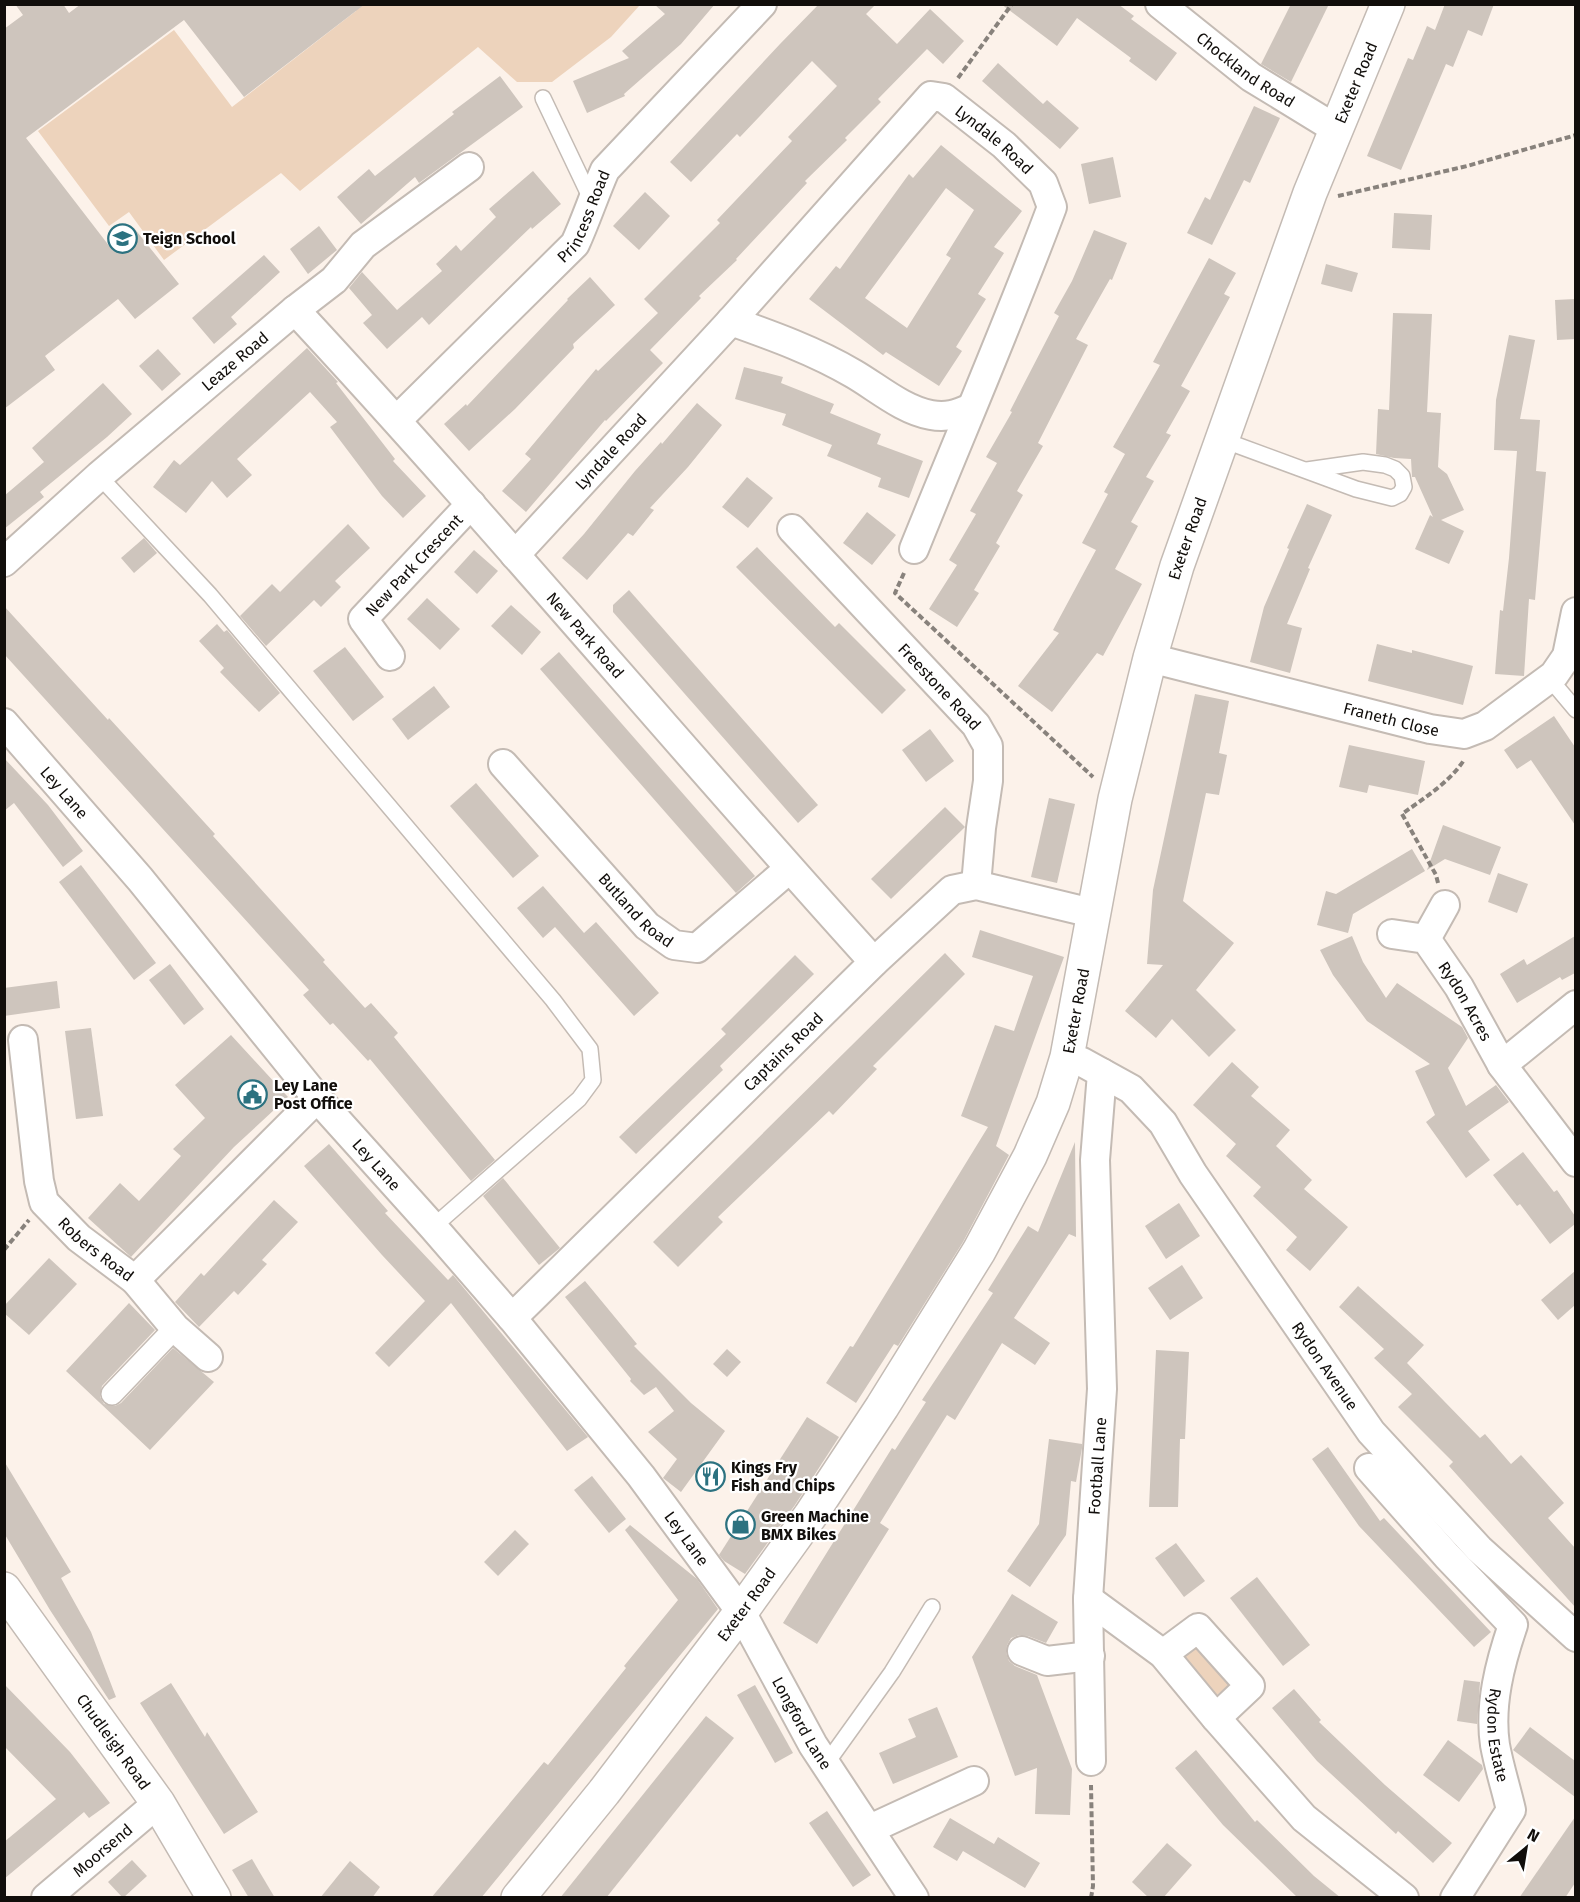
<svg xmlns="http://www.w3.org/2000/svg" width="1580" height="1902" viewBox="0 0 1580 1902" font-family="'Fira Sans',sans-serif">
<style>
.green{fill:#edd3bc}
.building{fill:#cec5bd;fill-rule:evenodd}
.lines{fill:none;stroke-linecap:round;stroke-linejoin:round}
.service-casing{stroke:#c4bbb4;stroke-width:18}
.pedestrian-casing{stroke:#c4bbb4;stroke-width:24}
.minor-casing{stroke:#c4bbb4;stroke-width:32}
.secondary-casing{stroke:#c4bbb4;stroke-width:36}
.path{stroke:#88827c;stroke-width:4;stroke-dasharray:6 3;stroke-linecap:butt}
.service{stroke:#fff;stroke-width:15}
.pedestrian{stroke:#fff;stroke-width:21}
.minor{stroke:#fff;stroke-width:28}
.secondary{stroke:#fff;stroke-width:33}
.labels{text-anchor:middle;stroke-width:4.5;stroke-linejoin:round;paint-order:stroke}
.street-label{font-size:16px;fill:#110e0b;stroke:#fff}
.poi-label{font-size:16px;font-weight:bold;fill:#110e0b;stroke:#fff;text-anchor:start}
</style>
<rect width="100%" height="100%" fill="#fcf2ea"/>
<g class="green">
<polygon points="351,5 640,5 611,37 552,82 517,82 478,47 300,191 281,173 164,260 129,212 109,226 38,131 174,30 232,107 356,11"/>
<polygon points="1202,1641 1235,1680 1217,1695 1184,1656"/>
</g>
<g class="building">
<polygon points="15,4 63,4 69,13 81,4 365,4 244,97 184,20 26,138 110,247 134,228 179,284 135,319 118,299 45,356 55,370 4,409 4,29 23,15"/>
<polygon points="654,4 715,4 681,44 624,94 625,96 587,113 573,81 629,58 622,51 665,14"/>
<polygon points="819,4 876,4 866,14 897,44 930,9 964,41 943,64 927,49 878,99 881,102 845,138 847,140 805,181 807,183 736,259 737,260 699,296 701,298 650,350 663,363 606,421 605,420 526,512 502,491 531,459 525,454 596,369 598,371 658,313 644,299 720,223 717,220 792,141 788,137 837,86 812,61 740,137 737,134 691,182 670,162 780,44"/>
<polygon points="1001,4 1118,4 1134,16 1131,19 1177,53 1156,81 1129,61 1131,58 1077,18 1057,46"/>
<polygon points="1291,4 1329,4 1291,82 1261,64"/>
<polygon points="1445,4 1494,4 1482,36 1468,30 1453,67 1446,64 1401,170 1367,156 1408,58 1413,60 1427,26 1435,30"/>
<polygon points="998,63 1043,104 1047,100 1079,128 1060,149 982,81"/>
<polygon points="500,76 523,107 419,183 415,177 361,224 337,197 369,169 375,176 454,114 452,112"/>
<polygon points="1254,106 1280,118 1250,183 1244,180 1212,245 1187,233 1205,197 1210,200"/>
<path d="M941 145 1022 211 994 247 1004 253 978 294 986 299 956 347 962 351 939 386 886 352 883 355 809 299 836 266 840 269 909 174 913 178ZM946 188 974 210 946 255 951 258 907 328 865 298Z"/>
<polygon points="1113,157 1121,197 1089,204 1081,164"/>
<polygon points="533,171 561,204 532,229 531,227 429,325 422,317 387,349 363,323 372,315 349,288 362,272 397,310 442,271 436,264 456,245 461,251 496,217 489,209"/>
<polygon points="645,192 670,216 639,250 613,226"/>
<polygon points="1394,213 1432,215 1430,250 1392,248"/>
<polygon points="319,226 337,250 308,274 290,249"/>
<polygon points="1094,230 1127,243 1112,280 1110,279 1076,339 1088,345 1038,443 1043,446 1017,491 1023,495 996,543 1000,546 974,590 979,593 957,627 929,609 957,565 949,560 976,514 970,511 997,463 986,457 1012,412 1010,411 1059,316 1054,313 1072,281"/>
<polygon points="264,255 280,272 231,317 237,324 214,344 192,318"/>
<polygon points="1209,258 1236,273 1224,294 1230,297 1181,386 1190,391 1166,433 1171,435 1146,477 1154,481 1131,522 1138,526 1115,569 1142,584 1103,656 1097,653 1052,712 1018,686 1059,633 1053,630 1096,550 1082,543 1108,494 1104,492 1125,454 1113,447 1160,365 1153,362"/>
<polygon points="1326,264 1358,273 1352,292 1321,284"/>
<polygon points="590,277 615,305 573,344 574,348 515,409 469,451 444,424 466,404 467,406 568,300 567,299"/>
<polygon points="1575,299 1575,339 1557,340 1555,300"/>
<polygon points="1393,313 1432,314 1427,412 1441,413 1438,467 1447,474 1464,510 1441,520 1464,531 1449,564 1415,549 1430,515 1433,517 1415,477 1412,477 1411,459 1394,458 1376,454 1378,409 1389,410"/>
<polygon points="1509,335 1535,340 1520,419 1540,420 1536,471 1546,472 1535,600 1529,599 1524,676 1495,674 1500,610 1503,611 1509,558 1517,451 1494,450 1496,400"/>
<polygon points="307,348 338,382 336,383 395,459 393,461 426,496 403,518 382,496 330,427 337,422 310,392 237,459 252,475 227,498 212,481 186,513 153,487 174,460 180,465"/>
<polygon points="158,349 181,374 162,391 139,366"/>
<polygon points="744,367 783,377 781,383 834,404 830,413 881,434 877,444 923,461 909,498 878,487 881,478 827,456 832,445 782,425 786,414 735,399"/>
<polygon points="103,383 132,414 107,437 40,492 44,497 4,529 4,496 44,462 32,448"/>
<polygon points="697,403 722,425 688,467 650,508 654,510 633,536 628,533 587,580 562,558 584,534 635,471 661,442 662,444"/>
<polygon points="747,477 773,498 748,528 722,507"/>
<polygon points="1307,504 1332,515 1308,568 1310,569 1287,624 1302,628 1290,673 1250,662 1264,607 1289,549 1287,548"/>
<polygon points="867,512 896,535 872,565 843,543"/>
<polygon points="348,524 370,548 335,581 341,587 321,607 314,600 266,646 240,616 272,584 280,592"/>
<polygon points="144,538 157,553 134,573 121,558"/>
<polygon points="757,547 835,627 839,623 906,690 882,714 736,567"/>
<polygon points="474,550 498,571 477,594 454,572"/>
<polygon points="629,590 818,805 798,823 613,612 613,605"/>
<polygon points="427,598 460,629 440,650 407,619"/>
<polygon points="511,605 541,632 522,655 491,626"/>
<polygon points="4,606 108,720 109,718 215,834 213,836 325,960 323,962 365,1008 371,1003 398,1033 394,1037 495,1160 471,1181 370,1059 368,1061 333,1023 330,1025 303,995 309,990 4,654"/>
<polygon points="217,624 224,632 227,630 280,693 259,712 220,672 224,668 199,641"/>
<polygon points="1377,644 1412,653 1412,650 1473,666 1463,705 1368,681"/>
<polygon points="345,647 384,697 353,721 313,671"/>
<polygon points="559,652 755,876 736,893 540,669"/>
<polygon points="434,686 450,707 408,740 392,719"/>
<polygon points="1195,694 1229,701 1219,753 1227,755 1219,795 1206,793 1183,901 1234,943 1196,990 1236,1030 1209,1057 1172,1019 1156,1038 1125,1011 1163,965 1147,964 1153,890"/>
<polygon points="1554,716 1575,747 1575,825 1531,760 1517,769 1504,750"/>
<polygon points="930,729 954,761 926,782 902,750"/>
<polygon points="1349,745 1425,761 1418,795 1369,785 1367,793 1339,787"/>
<polygon points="4,758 48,805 83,851 63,867 14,803 4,811"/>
<polygon points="476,783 539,856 513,878 450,806"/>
<polygon points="1049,798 1075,804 1057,883 1031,877"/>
<polygon points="945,807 965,827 891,899 871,879"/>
<polygon points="1443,825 1501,847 1490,875 1445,859 1427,870"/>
<polygon points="1412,849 1425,871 1353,914 1348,933 1317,925 1326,891 1336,894"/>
<polygon points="81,865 156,963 134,980 59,882"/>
<polygon points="1498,873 1528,884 1517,913 1488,902"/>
<polygon points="543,886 584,933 596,922 659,993 634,1016 555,927 543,938 517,908"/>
<polygon points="980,930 1064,957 996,1146 1009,1155 963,1242 898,1346 894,1344 856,1403 826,1383 850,1346 853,1347 988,1127 961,1116 995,1025 1014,1031 1033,976 972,957"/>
<polygon points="1352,936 1363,962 1386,998 1397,983 1462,1027 1468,1038 1448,1068 1466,1106 1496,1085 1509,1102 1468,1131 1490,1160 1466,1178 1426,1122 1435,1115 1415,1071 1430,1064 1367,1021 1333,975 1320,950"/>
<polygon points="1575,936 1575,973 1562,980 1560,977 1517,1003 1500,974 1524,959 1527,965"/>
<polygon points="945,953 965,974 873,1066 877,1069 833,1115 829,1111 718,1217 723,1222 678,1267 653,1242"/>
<polygon points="795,955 814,974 720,1066 723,1070 636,1154 619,1137 726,1034 721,1029"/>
<polygon points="170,964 204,1009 184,1025 149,980"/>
<polygon points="57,981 60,1008 4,1016 4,988"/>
<polygon points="91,1028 103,1116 76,1119 65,1031"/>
<polygon points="231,1035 288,1097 234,1147 131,1257 88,1218 120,1183 139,1201 181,1156 173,1149 205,1118 175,1085"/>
<polygon points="1232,1062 1259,1087 1251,1096 1290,1130 1276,1146 1312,1180 1304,1189 1348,1227 1310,1271 1286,1250 1297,1237 1253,1196 1261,1187 1226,1156 1236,1144 1193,1105"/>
<polygon points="1075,1142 1076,1237 1069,1234 1014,1318 1050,1343 1035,1365 1002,1343 955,1420 947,1415 917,1463 880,1523 889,1529 817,1644 783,1623 892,1448 895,1450 926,1402 922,1400 993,1293 988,1290 1028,1226 1038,1232"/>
<polygon points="329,1144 388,1211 385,1213 448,1280 453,1275 588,1437 567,1451 451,1303 389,1367 375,1353 425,1301 382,1255 304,1166"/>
<polygon points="1523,1152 1554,1192 1557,1190 1575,1216 1575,1224 1550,1244 1520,1204 1517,1206 1493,1175"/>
<polygon points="503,1178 560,1248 539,1265 483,1196"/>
<polygon points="274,1200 298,1222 262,1260 267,1264 238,1295 234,1291 199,1327 175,1302 201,1273 204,1276"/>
<polygon points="1179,1203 1200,1236 1166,1259 1145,1226"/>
<polygon points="49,1258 77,1284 29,1335 4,1313 4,1306"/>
<polygon points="1182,1265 1203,1298 1170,1320 1148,1288"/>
<polygon points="1575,1271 1575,1305 1558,1320 1541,1300"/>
<polygon points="585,1281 637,1344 634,1346 691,1403 725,1431 681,1492 663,1478 677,1459 648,1432 674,1411 656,1387 644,1395 630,1381 631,1379 565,1297"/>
<polygon points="1358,1286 1424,1345 1407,1363 1480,1438 1485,1434 1511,1464 1521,1455 1564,1503 1548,1518 1575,1548 1575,1607 1449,1466 1453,1462 1398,1407 1412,1394 1374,1358 1384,1349 1339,1307"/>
<polygon points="129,1303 155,1330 102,1386 100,1397 104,1404 115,1406 121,1403 173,1348 214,1382 150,1450 66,1371"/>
<polygon points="727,1349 741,1362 727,1377 713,1364"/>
<polygon points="1156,1350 1189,1352 1185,1439 1180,1439 1178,1507 1149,1507"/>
<polygon points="807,1417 839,1437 795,1505 745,1574 724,1561 719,1555"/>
<polygon points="1049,1439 1082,1444 1082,1448 1076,1482 1071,1481 1066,1535 1030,1587 1007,1571 1039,1524"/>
<polygon points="1328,1447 1380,1521 1384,1518 1491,1632 1474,1647 1359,1526 1312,1459"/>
<polygon points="4,1461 71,1572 61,1578 91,1632 116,1697 109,1700 50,1610 4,1533"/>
<polygon points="592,1476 626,1519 609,1533 574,1490"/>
<polygon points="630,1525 697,1579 718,1609 481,1898 431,1898 544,1762 548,1765 626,1668 624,1666 678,1600 625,1530"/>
<polygon points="515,1530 529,1544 498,1576 484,1562"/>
<polygon points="1176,1543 1205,1581 1184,1597 1155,1558"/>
<polygon points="1257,1577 1310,1645 1283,1666 1230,1598"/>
<polygon points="1012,1594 1058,1622 1046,1643 1028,1636 1019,1635 1011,1638 1007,1645 1006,1653 1009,1661 1015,1666 1037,1675 1072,1769 1070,1815 1035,1814 1037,1768 1015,1776 972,1657"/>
<polygon points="1464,1680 1480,1682 1477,1724 1457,1721"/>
<polygon points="171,1683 205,1737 207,1732 258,1812 224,1834 140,1703"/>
<polygon points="4,1684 70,1752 110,1803 89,1818 84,1812 4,1879 4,1842 56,1799 4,1746"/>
<polygon points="755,1685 793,1753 775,1763 737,1695"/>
<polygon points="1294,1689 1321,1720 1319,1722 1385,1785 1452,1843 1433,1863 1398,1831 1396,1834 1317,1761 1272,1708"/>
<polygon points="937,1707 958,1757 893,1784 879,1753 916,1737 908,1719"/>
<polygon points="706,1716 734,1738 606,1898 560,1898"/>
<polygon points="1530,1727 1575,1761 1575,1797 1513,1750"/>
<polygon points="1448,1740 1482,1765 1483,1769 1459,1802 1423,1775"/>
<polygon points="1196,1750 1255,1822 1257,1820 1314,1876 1341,1898 1298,1898 1223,1825 1175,1768"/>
<polygon points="827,1811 871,1875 853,1887 809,1823"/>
<polygon points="1575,1817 1575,1883 1565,1898 1519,1898"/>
<polygon points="950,1818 994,1844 998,1837 1040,1863 1025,1888 963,1851 957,1861 933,1847"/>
<polygon points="1167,1843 1192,1865 1163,1898 1149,1898 1132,1882"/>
<polygon points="252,1859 275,1898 249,1898 232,1870"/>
<polygon points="132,1860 147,1876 123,1898 108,1882"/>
<polygon points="350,1861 380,1887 372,1898 320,1898"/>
</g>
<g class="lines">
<defs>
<g id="service">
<polyline points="543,98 592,201"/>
<polyline points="1223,440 1356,489 1392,498 1400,494 1404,487 1402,476 1395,469 1385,465 1363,462 1307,470"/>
<polyline points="99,476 210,595 553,1000 590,1049 593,1080 579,1099 433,1227"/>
<polyline points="1549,678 1576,710"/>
<polyline points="826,1764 892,1672 932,1607"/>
</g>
<polyline id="pedestrian" points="112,1394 175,1328"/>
<g id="minor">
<path id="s1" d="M1160 4 1251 77 1336 129"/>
<path id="s2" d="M295 310C493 523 679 747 874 962"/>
<path d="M731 321C773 336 815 351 854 374 878 388 903 410 931 415 947 418 957 414 971 408"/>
<path id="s3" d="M397 420 575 244C586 220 594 195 605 170L762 4"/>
<path id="s4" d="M792 529 976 725 988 746V781L981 828 976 885"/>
<path id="s5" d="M515 555 731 321 931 96 944 98 1004 145 1043 183 1052 207C1009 322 960 435 914 549"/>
<path id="s6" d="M4 562 99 476 295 310 334 280 363 245 469 167"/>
<path id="s7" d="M390 656 363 619 471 504"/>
<path id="s8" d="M1150 658 1430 729 1464 734 1485 726 1554 675 1567 656 1576 612"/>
<path id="s9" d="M4 723 140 879 317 1098 433 1227 512 1318 641 1476 741 1612 813 1745 914 1898"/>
<path id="s10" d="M503 764 647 926 674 945 697 948 789 869"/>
<path id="s11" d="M1392 934 1426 939 1459 987 1502 1065 1576 1162"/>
<polyline points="1426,939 1445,905"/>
<path id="s12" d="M23 1040 39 1181 44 1202 79 1238 135 1280 317 1098"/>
<polyline points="1067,1057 1082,1062 1102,1073 1095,1160 1102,1389 1088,1599 1091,1761"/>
<polyline points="1502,1065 1576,1005"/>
<path id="s13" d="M1102 1073 1131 1089 1163 1123 1193 1174 1371 1432 1479 1549 1576 1637"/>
<polyline points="135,1280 175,1328 208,1357"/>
<path id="s14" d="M512 1318 874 962 952 890 976 885 1092 913"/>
<path id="s15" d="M1369 1468 1447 1556 1513 1625C1500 1663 1489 1705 1495 1745 1499 1767 1506 1788 1511 1810L1455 1898"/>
<polyline points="1088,1599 1163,1654 1216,1718 1304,1818 1404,1898"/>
<polyline points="1022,1651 1047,1661 1090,1656"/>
<polyline points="1163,1654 1198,1628 1250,1686 1216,1718"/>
<polyline points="870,1829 974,1781"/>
<path id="s16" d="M46 1898 158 1803"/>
</g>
<g id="secondary">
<path id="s17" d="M4 1589 158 1803 214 1898"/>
<path id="s18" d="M518 1898 604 1792 741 1612 810 1516 882 1407 979 1251 1030 1156 1053 1103 1067 1057 1115 799 1150 658 1177 566 1310 193 1388 4"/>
</g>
</defs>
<use href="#service" class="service-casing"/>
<use href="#pedestrian" class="pedestrian-casing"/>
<use href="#minor" class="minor-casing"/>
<use href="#secondary" class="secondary-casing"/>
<g class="path">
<polyline points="958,78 1012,4"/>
<polyline points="1338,196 1467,166 1576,135"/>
<polyline points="904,573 895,593 1093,777"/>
<path d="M1438 883 1436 875 1402 814C1423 799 1450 782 1464 760"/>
<polyline points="4,1250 29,1220"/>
<polyline points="1091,1898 1093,1886 1091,1785"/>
</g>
<use href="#service" class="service"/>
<use href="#pedestrian" class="pedestrian"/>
<use href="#minor" class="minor"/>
<use href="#secondary" class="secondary"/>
</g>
<defs>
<symbol id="school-ring" viewBox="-11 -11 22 22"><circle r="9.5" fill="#fff" stroke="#2c7280" stroke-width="1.5"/><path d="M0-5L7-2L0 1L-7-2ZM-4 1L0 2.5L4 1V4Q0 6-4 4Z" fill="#2c7280"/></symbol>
<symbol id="civic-ring" viewBox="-11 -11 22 22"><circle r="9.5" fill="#fff" stroke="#2c7280" stroke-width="1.5"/><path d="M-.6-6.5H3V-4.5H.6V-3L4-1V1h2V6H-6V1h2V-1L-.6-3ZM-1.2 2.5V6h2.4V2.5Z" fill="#2c7280"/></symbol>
<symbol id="restaurant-ring" viewBox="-11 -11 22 22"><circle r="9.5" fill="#fff" stroke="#2c7280" stroke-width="1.5"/><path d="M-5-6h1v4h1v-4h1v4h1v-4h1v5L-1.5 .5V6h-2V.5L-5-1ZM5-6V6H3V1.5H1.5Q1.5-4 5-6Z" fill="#2c7280"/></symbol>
<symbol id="shop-ring" viewBox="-11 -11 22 22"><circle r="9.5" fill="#fff" stroke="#2c7280" stroke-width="1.5"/><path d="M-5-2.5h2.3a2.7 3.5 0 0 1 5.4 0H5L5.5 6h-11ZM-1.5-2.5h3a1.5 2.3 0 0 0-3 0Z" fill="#2c7280"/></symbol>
</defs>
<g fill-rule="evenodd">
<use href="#school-ring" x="106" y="222" width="33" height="33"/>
<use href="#civic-ring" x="236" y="1078" width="33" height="33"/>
<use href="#restaurant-ring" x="694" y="1460" width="33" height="33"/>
<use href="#shop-ring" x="724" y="1508" width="33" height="33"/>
</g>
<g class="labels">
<g class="street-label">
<text dy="6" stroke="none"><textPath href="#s1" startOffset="108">Chockland Road</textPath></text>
<text dy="6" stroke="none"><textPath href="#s18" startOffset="2028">Exeter Road</textPath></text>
<text dy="6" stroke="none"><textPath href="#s5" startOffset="698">Lyndale Road</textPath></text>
<text dy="6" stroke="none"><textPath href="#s3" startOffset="279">Princess Road</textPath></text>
<text dy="6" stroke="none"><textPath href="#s6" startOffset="306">Leaze Road</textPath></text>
<text dy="6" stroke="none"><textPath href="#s5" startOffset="141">Lyndale Road</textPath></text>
<text dy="6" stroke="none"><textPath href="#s18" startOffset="1542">Exeter Road</textPath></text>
<text dy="6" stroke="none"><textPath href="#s7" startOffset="120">New Park Crescent</textPath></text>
<text dy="6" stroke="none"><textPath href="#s2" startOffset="436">New Park Road</textPath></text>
<text dy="6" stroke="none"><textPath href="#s4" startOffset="216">Freestone Road</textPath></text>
<text dy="6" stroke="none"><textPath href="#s8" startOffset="249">Franeth Close</textPath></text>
<text dy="6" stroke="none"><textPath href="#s9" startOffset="92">Ley Lane</textPath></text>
<text dy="6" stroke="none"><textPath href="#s10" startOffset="198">Butland Road</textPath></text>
<text dy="6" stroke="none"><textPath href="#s11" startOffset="108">Rydon Acres</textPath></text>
<text dy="6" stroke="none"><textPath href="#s18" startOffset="1056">Exeter Road</textPath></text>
<text dy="6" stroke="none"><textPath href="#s14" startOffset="380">Captains Road</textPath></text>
<text dy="6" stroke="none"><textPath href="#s9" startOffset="578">Ley Lane</textPath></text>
<text dy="6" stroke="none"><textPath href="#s12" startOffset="234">Robers Road</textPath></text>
<text dy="6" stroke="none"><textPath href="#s13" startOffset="372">Rydon Avenue</textPath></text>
<text transform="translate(1097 1466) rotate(-86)" y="6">Football Lane</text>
<text dy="6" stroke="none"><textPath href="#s9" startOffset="1064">Ley Lane</textPath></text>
<text dy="6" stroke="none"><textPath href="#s18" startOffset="372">Exeter Road</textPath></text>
<text dy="6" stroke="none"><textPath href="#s9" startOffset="1282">Longford Lane</textPath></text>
<text dy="6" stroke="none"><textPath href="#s15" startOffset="326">Rydon Estate</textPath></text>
<text dy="6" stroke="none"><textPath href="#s17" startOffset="188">Chudleigh Road</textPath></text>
<text dy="6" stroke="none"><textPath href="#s16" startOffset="74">Moorsend</textPath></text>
</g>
<g class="poi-label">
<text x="143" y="244">Teign School</text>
<text x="274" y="1091">Ley Lane<tspan x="274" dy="18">Post Office</tspan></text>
<text x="731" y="1473">Kings Fry<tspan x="731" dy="18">Fish and Chips</tspan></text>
<text x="761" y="1522">Green Machine<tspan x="761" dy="18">BMX Bikes</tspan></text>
</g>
</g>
<rect width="1580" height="1902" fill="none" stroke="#110e0b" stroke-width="12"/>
<g transform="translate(1526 1848) rotate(30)" stroke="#ffffff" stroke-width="4.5" paint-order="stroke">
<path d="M0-4.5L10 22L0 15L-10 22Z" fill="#110e0b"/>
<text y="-9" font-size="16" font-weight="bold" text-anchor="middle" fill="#110e0b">N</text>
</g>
</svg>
